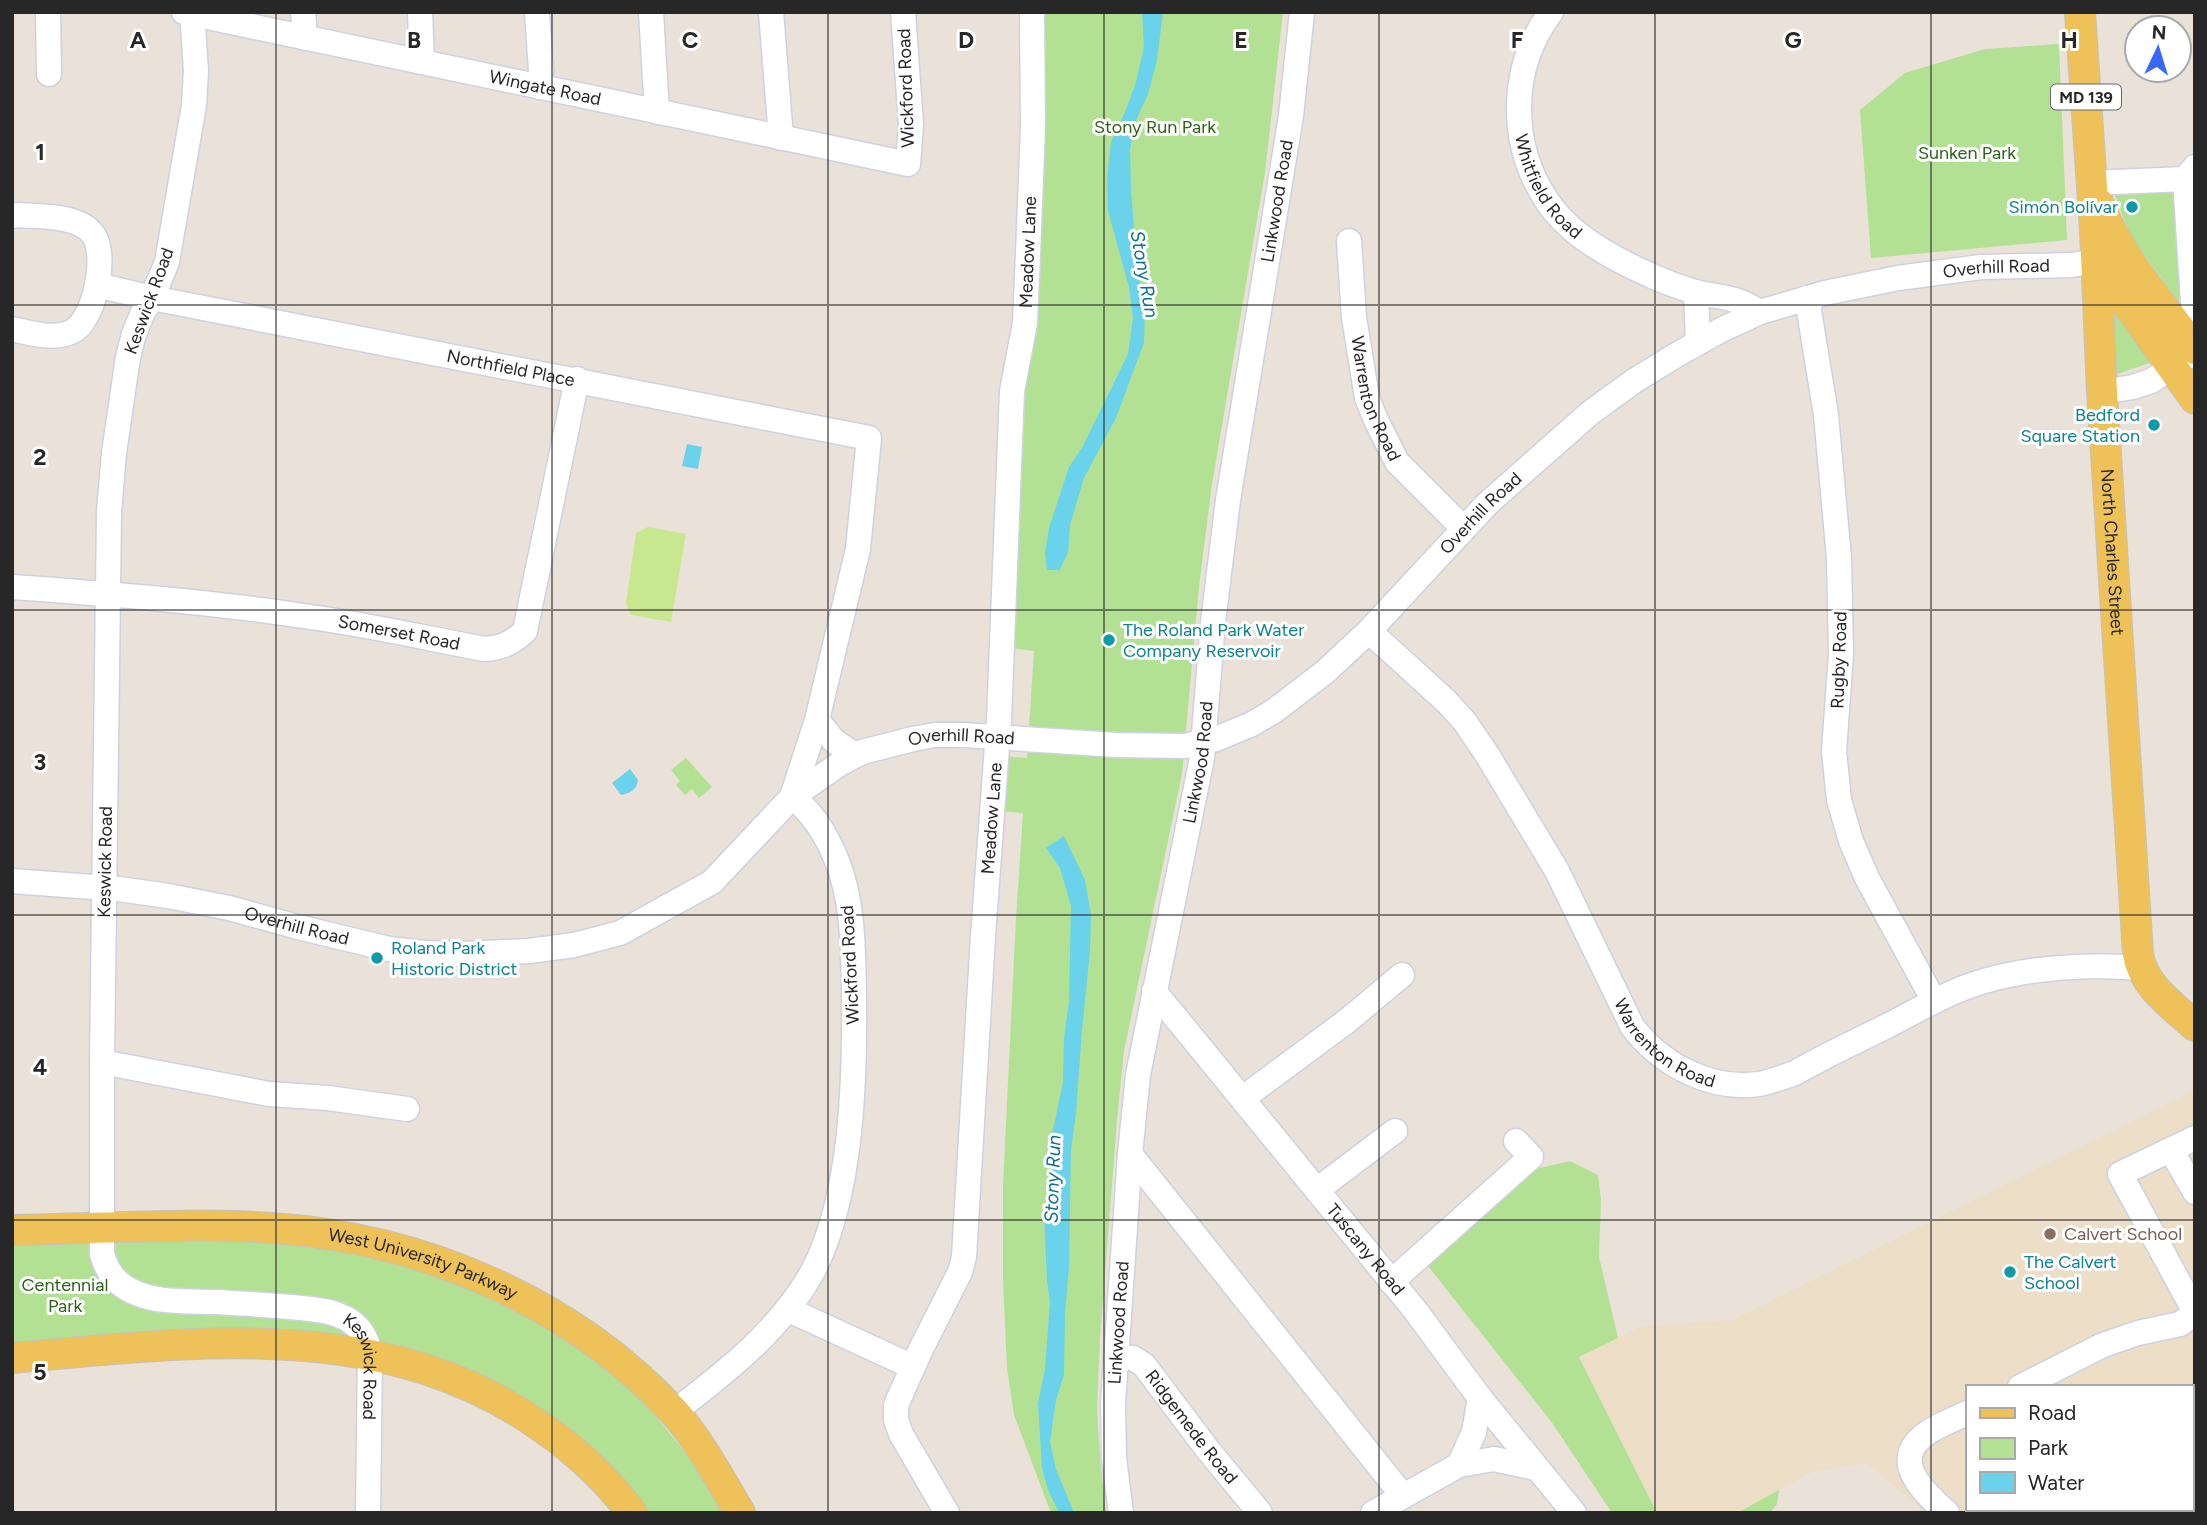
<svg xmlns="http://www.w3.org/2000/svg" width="2207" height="1525" viewBox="0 0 2207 1525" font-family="Figtree,sans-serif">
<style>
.education{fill:#ecdec7;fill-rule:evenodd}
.green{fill:#b3e194}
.pitch{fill:#c8e890}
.water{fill:#6bd2ec}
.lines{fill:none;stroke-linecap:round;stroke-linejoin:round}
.minor-casing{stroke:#ced2e0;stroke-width:27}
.major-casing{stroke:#c3c3c3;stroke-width:32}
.minor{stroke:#fff;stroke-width:24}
.major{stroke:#eec259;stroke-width:30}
.grid{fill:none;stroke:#272727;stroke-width:2;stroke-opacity:0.55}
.culture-dot{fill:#0f9aa8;stroke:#fff;stroke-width:2.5}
.education-dot{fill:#8d6e63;stroke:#fff;stroke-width:2.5}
.labels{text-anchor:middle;stroke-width:6;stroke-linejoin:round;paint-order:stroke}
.shield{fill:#fff;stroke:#686868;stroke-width:2}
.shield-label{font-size:16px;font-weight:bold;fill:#272727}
.street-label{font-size:18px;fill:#272727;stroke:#fff}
.park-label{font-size:18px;fill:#2d6219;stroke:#fff}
.culture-label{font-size:18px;fill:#0d838f;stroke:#fff;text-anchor:start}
.education-label{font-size:18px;fill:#785e54;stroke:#fff;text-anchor:start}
.water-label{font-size:19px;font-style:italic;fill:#0e6f94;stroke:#fff}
.grid-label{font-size:23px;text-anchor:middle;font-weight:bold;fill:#272727;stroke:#fff;stroke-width:6;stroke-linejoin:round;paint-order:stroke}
</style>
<rect width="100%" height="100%" fill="#eae1d8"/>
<path class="education" d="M2195 1090V1513H1925L1867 1463 1814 1471 1737 1513H1657L1579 1356 1640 1327 1733 1320ZM1967 1387H2191V1509H1967Z"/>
<g class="green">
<polygon points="1040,12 1283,12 1265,173 1212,484 1199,587 1182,774 1124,1051 1117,1120 1100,1338 1097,1411 1101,1468 1106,1513 1051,1513 1014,1415 1007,1368 1003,1280 1003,1185 1016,918 1023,813 998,811 1001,756 1027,758 1034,651 1010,648 1039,176"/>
<polygon points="2059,44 2067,240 1871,258 1860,110 1905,73 1985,49"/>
<polygon points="2169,188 2177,195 2181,299 2178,301 2130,235 2114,193"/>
<polygon points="2108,301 2153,362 2117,374 2115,335 2104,335"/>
<polygon points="686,758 712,787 699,798 692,789 685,795 676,785 680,781 671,770"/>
<polygon points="1570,1161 1598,1175 1601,1200 1599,1257 1618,1338 1579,1357 1657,1513 1612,1513 1553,1424 1428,1266 1531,1170"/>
<polygon points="203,1238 301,1244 392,1261 462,1284 514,1308 570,1343 625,1384 657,1417 695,1465 722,1513 640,1513 421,1357 12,1350 12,1243 85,1244"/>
<polygon points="1779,1490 1777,1504 1770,1513 1737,1513"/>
</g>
<polygon class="pitch" points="648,527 686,534 671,622 631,615 626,603 636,533"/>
<g class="water">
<polygon points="1142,12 1163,12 1157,60 1148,94 1134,125 1130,150 1131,190 1137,264 1145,310 1144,343 1116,418 1084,478 1070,525 1068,553 1058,573 1058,570 1047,570 1045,553 1049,528 1069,467 1083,446 1128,354 1133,318 1129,287 1108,211 1107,178 1111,142 1125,112 1136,82 1144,47"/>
<polygon points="687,444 702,447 698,469 682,466"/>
<path d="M630 769 638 780C637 790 630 793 621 795L612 783Z"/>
<polygon points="1064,836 1085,880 1091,915 1090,952 1082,1030 1076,1114 1071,1149 1069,1268 1065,1313 1064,1375 1056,1400 1050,1442 1056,1469 1074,1513 1059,1513 1048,1490 1042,1468 1038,1403 1045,1369 1050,1302 1047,1281 1044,1216 1050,1176 1052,1135 1063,1082 1064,1039 1069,1001 1071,906 1060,868 1046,848"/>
</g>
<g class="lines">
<defs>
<g id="minor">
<polyline points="48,12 49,74"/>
<path id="s1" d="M184 12 908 164 911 124 903 12"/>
<path id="s2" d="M192 12 196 71 194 105 167 262 152 298 143 312 134 334 128 357 114 453 109 512 102 1062V1254C106 1269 113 1280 126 1288 152 1304 187 1301 216 1302 244 1304 273 1305 301 1308 319 1310 343 1312 356 1326 364 1333 368 1344 370 1354L368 1513"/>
<polyline points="303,12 305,38"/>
<polyline points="420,12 422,62"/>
<polyline points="537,12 541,71 539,87"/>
<polyline points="651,12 657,112"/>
<polyline points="771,12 781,138"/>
<path id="s3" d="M1551 12C1509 68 1509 144 1547 201 1570 236 1613 259 1650 275 1664 282 1680 287 1695 292 1710 296 1727 296 1741 302 1748 305 1754 309 1760 312"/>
<polyline points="2195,167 2185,179 2195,332"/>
<polyline points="2091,183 2185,179"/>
<path d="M12 216 19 215C41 217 77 215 92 233 109 252 95 322 71 332 53 340 30 333 12 329"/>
<path id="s4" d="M1349 241 1354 317 1367 398 1376 420 1397 462 1463 528"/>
<path id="s5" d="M97 285 152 298 869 438 858 549 817 720 792 797"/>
<polyline points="1696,292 1698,342"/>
<polyline points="1807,298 1826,415 1839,558 1841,654 1834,751 1839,800 1851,841 1867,878 1934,1001"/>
<polyline points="2102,392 2133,387 2151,381 2187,357"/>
<path id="s6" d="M12 587C112 594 212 602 310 617 369 625 426 638 484 649 502 648 512 643 525 631L577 379"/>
<path id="s7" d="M1369 631 1446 701 1465 722 1488 756 1557 871 1632 1026C1660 1064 1710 1091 1759 1084 1771 1082 1783 1077 1795 1073 1824 1056 1855 1042 1885 1027 1917 1011 1947 992 1981 982 2030 967 2090 964 2140 968"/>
<polyline points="817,720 834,741 854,754"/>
<path id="s8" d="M12 881 119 889 168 896 229 908 298 927 389 949 424 953 463 954 529 951 574 945 620 933 712 882 792 797 841 763 862 752 913 739 935 735H963L1117 745 1185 746 1216 739 1252 724 1274 711 1325 672 1369 631 1487 504 1590 413 1634 381 1678 354 1723 329 1760 312 1825 293 1898 278 1981 267 2072 265 2114 258"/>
<path id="s9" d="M1154 991 1415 1310 1480 1398 1574 1513"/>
<polyline points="102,1062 269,1094 328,1098 407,1109"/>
<polyline points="1243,1098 1347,1021 1402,975"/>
<polyline points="2195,1138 2120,1174 2195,1312"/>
<polyline points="2171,1150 2195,1192"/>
<polyline points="1130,1154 1403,1496"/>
<polyline points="1317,1190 1395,1131"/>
<polyline points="1391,1282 1531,1157 1516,1141"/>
<polyline points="787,1309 913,1367"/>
<path id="s10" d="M1116 1357 1133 1358 1144 1365 1208 1450 1260 1513"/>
<polyline points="2020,1387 2103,1345 2138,1333 2180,1324 2195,1313"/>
<path d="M674 1412C726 1372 782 1329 814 1269 852 1194 855 1080 854 997 853 953 854 903 837 861 827 836 814 813 792 797"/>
<polyline points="1459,1465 1474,1432 1480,1398"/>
<path id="s11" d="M947 1513 901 1434 896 1420V1405L921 1349 960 1272 964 1257 983 936 999 719 1012 391 1025 323 1028 254 1033 127 1032 12"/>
<path id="s12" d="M1121 1513 1114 1458 1113 1403 1130 1154 1138 1075 1202 758 1213 622 1228 500 1291 116 1302 12"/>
<polyline points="1373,1513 1459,1465 1494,1459 1535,1468"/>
<path d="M1947 1513C1926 1494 1890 1463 1923 1436 1935 1426 1953 1420 1967 1413"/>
</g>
<g id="major">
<path id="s13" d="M2080 12 2095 231 2102 392 2138 954C2143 986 2172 1005 2195 1026"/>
<path d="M2099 204C2120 258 2161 303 2195 349"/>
<polyline points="2097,262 2195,399"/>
<path id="s14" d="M12 1230C99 1229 185 1222 272 1228 422 1238 570 1301 673 1411 698 1438 721 1481 740 1513"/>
<path d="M12 1358C194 1342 385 1315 543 1428 576 1451 608 1481 632 1513"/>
</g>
</defs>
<use href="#minor" class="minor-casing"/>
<use href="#major" class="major-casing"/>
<use href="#minor" class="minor"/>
<use href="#major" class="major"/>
</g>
<path class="grid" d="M276 12V1513M552 12V1513M828 12V1513M1104 12V1513M1379 12V1513M1655 12V1513M1931 12V1513M12 305H2195M12 610H2195M12 915H2195M12 1220H2195"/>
<g class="culture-dot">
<circle cx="2132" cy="207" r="7"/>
<circle cx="2154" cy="425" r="7"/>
<circle cx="1109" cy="640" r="7"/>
<circle cx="377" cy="958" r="7"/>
<circle cx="2010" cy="1272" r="7"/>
</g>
<circle class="education-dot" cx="2050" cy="1234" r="7"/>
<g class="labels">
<rect class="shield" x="2051" y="84.5" width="70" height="25" rx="5"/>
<g class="shield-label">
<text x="2086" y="103">MD 139</text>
</g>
<g class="street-label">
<text dy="6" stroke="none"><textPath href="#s1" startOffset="369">Wingate Road</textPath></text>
<text transform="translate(906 88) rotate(-92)" y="6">Wickford Road</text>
<text dy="6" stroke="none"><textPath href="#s3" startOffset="189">Whitfield Road</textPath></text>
<text dy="6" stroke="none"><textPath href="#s12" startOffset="1325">Linkwood Road</textPath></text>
<text dy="6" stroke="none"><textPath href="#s11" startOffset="1292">Meadow Lane</textPath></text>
<text dy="6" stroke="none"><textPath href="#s8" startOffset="2219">Overhill Road</textPath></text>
<text transform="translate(149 301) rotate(-70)" y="6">Keswick Road</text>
<text dy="6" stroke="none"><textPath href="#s5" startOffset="422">Northfield Place</textPath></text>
<text dy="6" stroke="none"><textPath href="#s4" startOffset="161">Warrenton Road</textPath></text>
<text dy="6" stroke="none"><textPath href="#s8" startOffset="1631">Overhill Road</textPath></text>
<text dy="6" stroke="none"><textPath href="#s13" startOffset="541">North Charles Street</textPath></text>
<text dy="6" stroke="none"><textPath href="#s6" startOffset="390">Somerset Road</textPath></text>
<text transform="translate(1839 660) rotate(-88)" y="6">Rugby Road</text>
<text dy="6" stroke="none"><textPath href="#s8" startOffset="1024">Overhill Road</textPath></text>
<text dy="6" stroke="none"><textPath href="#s12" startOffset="758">Linkwood Road</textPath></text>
<text dy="6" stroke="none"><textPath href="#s11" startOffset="724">Meadow Lane</textPath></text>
<text transform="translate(105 862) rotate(-89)" y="6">Keswick Road</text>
<text dy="6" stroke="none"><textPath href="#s8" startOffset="289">Overhill Road</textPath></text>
<text transform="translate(850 965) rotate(-93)" y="6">Wickford Road</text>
<text dy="6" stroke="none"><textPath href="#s7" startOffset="516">Warrenton Road</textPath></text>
<text dy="6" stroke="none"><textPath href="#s9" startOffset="334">Tuscany Road</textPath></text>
<text dy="6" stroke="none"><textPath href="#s14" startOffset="416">West University Parkway</textPath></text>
<text dy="6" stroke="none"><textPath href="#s12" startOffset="191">Linkwood Road</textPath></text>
<text dy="6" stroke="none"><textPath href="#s2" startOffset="1575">Keswick Road</textPath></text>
<text dy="6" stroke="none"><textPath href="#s10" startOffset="108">Ridgemede Road</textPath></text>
</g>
<g class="park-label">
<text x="1155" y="133">Stony Run Park</text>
<text x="1967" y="159">Sunken Park</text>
<text x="65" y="1291">Centennial<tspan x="65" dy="21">Park</tspan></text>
</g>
<g class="culture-label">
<text x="2118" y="213" text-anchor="end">Simón Bolívar</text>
<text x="2140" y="421" text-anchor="end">Bedford<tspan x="2140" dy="21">Square Station</tspan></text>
<text x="1123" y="636">The Roland Park Water<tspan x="1123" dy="21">Company Reservoir</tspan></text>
<text x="391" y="954">Roland Park<tspan x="391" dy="21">Historic District</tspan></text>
<text x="2024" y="1268">The Calvert<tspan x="2024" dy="21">School</tspan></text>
</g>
<g class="education-label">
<text x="2064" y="1240">Calvert School</text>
</g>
<g class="water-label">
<text transform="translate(1145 274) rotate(80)" y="7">Stony Run</text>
<text transform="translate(1052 1179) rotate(-88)" y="7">Stony Run</text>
</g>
</g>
<g class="grid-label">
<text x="138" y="48">A</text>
<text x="414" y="48">B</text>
<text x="690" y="48">C</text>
<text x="966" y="48">D</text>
<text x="1241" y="48">E</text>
<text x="1517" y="48">F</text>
<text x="1793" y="48">G</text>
<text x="2069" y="48">H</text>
<text x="40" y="160">1</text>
<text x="40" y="465">2</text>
<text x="40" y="770">3</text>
<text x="40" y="1075">4</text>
<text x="40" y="1380">5</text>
</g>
<rect width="2207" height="1525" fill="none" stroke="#272727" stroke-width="28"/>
<rect x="1966" y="1385" width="228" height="126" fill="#ffffff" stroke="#a9a9a9" stroke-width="2"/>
<rect x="1980" y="1408" width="35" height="10" fill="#eec259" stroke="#a9a9a9" stroke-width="2"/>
<text x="2028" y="1420" font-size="21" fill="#272727">Road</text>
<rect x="1980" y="1438" width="35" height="21" fill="#b3e194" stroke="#a9a9a9" stroke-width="2"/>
<text x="2028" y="1455" font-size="21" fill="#272727">Park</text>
<rect x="1980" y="1472" width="35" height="21" fill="#6bd2ec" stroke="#a9a9a9" stroke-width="2"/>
<text x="2028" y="1490" font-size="21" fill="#272727">Water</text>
<g transform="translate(2158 49) rotate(4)"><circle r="33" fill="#ffffff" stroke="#a9a9a9" stroke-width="2"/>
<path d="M0-5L12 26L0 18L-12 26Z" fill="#3768f8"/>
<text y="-10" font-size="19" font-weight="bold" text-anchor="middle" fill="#272727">N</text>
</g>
</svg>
